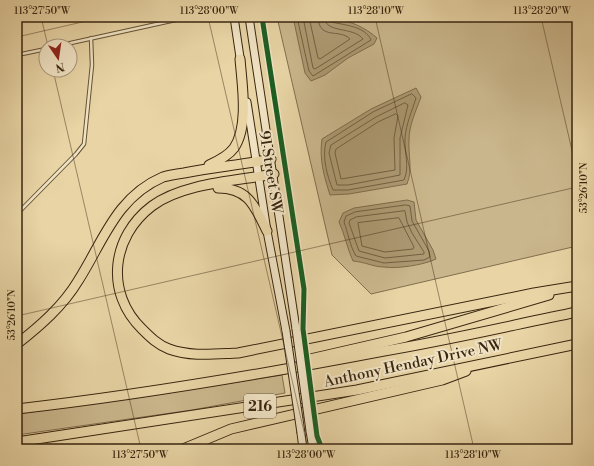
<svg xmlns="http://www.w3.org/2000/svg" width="594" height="466" viewBox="0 0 594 466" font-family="'Libre Bodoni',serif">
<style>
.green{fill:#cab68c;stroke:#826e4e}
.water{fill:#ac9972;stroke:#7e6b4b}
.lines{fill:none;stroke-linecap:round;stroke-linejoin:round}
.shore{stroke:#726041;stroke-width:1}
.service-casing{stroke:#655235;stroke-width:4.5}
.secondary-casing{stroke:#392610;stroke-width:9}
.motorway-casing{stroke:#392610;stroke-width:11}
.service{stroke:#f0e3c4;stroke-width:2.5}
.secondary{stroke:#f0e3c4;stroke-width:7}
.motorway{stroke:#e8d4a5;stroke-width:9}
.secondary-bridge-casing{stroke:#392610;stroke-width:9;stroke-linecap:butt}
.secondary-bridge{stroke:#f0e3c4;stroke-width:7}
.cycleway-casing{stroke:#f0e3c4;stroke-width:8}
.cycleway{stroke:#1b5e20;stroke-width:5}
.ticks{fill:none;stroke:#392610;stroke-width:1;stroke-opacity:0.45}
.labels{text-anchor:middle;stroke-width:4;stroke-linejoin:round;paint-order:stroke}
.shield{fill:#f0e3c4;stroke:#705f46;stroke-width:1}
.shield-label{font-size:14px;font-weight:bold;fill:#392610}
.street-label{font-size:15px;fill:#392610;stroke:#f0e3c4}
.neatline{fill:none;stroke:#392610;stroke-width:1.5}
.ticks-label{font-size:10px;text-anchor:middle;fill:#392610}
</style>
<rect width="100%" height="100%" fill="#e8d4a5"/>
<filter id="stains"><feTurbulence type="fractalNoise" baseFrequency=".005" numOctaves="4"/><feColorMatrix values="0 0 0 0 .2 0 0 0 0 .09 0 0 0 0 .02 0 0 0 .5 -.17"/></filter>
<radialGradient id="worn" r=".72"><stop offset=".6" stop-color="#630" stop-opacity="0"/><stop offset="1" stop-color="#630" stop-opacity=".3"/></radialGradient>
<g class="green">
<polygon points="277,17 577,17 577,246 371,294 332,255"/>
<polygon points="282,375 285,393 192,410 17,435 17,414 142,397"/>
</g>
<g class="water">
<path d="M293 17C325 17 352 16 377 38L374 44 348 58 325 75 311 81 305 73Z"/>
<path d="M416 88 421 97C416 111 409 125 409 140 408 156 413 169 407 184L349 194 330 195C324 176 319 159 322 139L371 109Z"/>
<path d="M407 200 414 202 416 220 433 250 436 259C424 265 397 269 384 267 374 267 365 262 353 261 347 248 345 235 339 222L343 213 354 208Z"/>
</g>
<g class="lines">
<g class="shore">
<path d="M297 17 309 71 313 76 371 40C365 26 344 25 331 22L329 17"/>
<path d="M303 17 313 68 315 69 363 39C353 26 325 34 324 17"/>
<path d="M309 17 318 58 320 59 350 39C340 28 319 41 318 17"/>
<path d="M412 94 416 98C412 111 406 124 405 138 404 152 410 167 404 180L348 190H333C327 176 322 157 326 142L373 112Z"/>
<polygon points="405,103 408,105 400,138 400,175 348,185 337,185 329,153 331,145 376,117"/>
<polygon points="396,114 398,116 394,138 395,170 341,179 335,153 336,149 378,122"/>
<path d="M406 205 410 206 412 221 429 251 430 257 424 260 384 263 356 256C350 246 348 233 344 222L346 216 355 212Z"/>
<polygon points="405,211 407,222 412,233 424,252 424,254 385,258 359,251 349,223 350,220 356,217"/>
<polygon points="399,218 414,247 413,249 385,252 362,246 358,223"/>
</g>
<defs>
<g id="service">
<polyline points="57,46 189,17"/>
<polyline points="17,55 46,49"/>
<polyline points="17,214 76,154 84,144 92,65 91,38"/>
</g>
<g id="secondary">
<polyline points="234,17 241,64"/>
<polyline points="249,17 296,329"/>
<polyline points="247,102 267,231 286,331"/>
<polyline points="310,431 313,449"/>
<polyline points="301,433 303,449"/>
</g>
<g id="motorway">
<path d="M209 165C218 161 228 156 234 148 249 126 242 84 240 59"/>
<path d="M274 174C236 181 183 183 152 206 111 237 105 293 142 329 150 337 158 345 169 349 191 357 214 354 238 353L534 293 577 286"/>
<path d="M218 188C249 188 255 207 267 231"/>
<path d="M17 344C40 326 63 306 78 281 103 242 116 197 163 177 170 175 177 174 184 173 213 167 242 165 271 159"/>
<polyline points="310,359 406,337 549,295"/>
<path d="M17 409C140 395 263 374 384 351 449 340 513 325 577 312"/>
<polyline points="17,442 357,390 577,344"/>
<polyline points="183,449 231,429 442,380 466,371"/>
</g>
</defs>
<use href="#service" class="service-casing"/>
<use href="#secondary" class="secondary-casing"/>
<use href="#motorway" class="motorway-casing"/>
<use href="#service" class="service"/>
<use href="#secondary" class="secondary"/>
<use href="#motorway" class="motorway"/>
<defs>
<g id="secondary-bridge">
<polyline points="296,329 310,431"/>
<polyline points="286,331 301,433"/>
</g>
</defs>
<use href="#secondary-bridge" class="secondary-bridge-casing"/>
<use href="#secondary-bridge" class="secondary-bridge"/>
<defs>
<polyline id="cycleway" points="262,17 304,289 303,329 317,436 322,449"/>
</defs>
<use href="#cycleway" class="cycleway-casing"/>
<use href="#cycleway" class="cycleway"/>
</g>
<path class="ticks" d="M41 17 48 46M208 17 308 449M375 17 474 449M541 17 577 172M17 37 104 17M53 70 141 449M17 316 577 187"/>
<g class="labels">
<rect class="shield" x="244" y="394" width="32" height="24" rx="3"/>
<g class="shield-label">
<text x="260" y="411">216</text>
</g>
<g class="street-label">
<text transform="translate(271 172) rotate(81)" y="5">91 Street SW</text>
<text transform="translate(413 363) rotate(-12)" y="5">Anthony Henday Drive NW</text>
</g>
</g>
<rect width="594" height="466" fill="none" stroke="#e8d4a5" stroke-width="44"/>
<g transform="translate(58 58) rotate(167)"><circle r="19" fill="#f0e3c4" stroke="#a7977c"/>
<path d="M0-3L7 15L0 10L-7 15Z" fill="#8f2418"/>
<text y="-6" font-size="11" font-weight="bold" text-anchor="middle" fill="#392610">N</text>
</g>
<rect x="22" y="22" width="550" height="422" class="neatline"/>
<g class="ticks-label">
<text x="42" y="14">113°27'50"W</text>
<text x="209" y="14">113°28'00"W</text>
<text x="376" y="14">113°28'10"W</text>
<text x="542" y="14">113°28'20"W</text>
<text transform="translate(583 188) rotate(-90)" y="4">53°26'10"N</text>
<text transform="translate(11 315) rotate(-90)" y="4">53°26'10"N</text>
<text x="140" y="458">113°27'50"W</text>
<text x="306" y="458">113°28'00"W</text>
<text x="473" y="458">113°28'10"W</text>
</g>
<rect width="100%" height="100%" filter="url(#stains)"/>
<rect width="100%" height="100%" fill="url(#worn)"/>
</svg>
